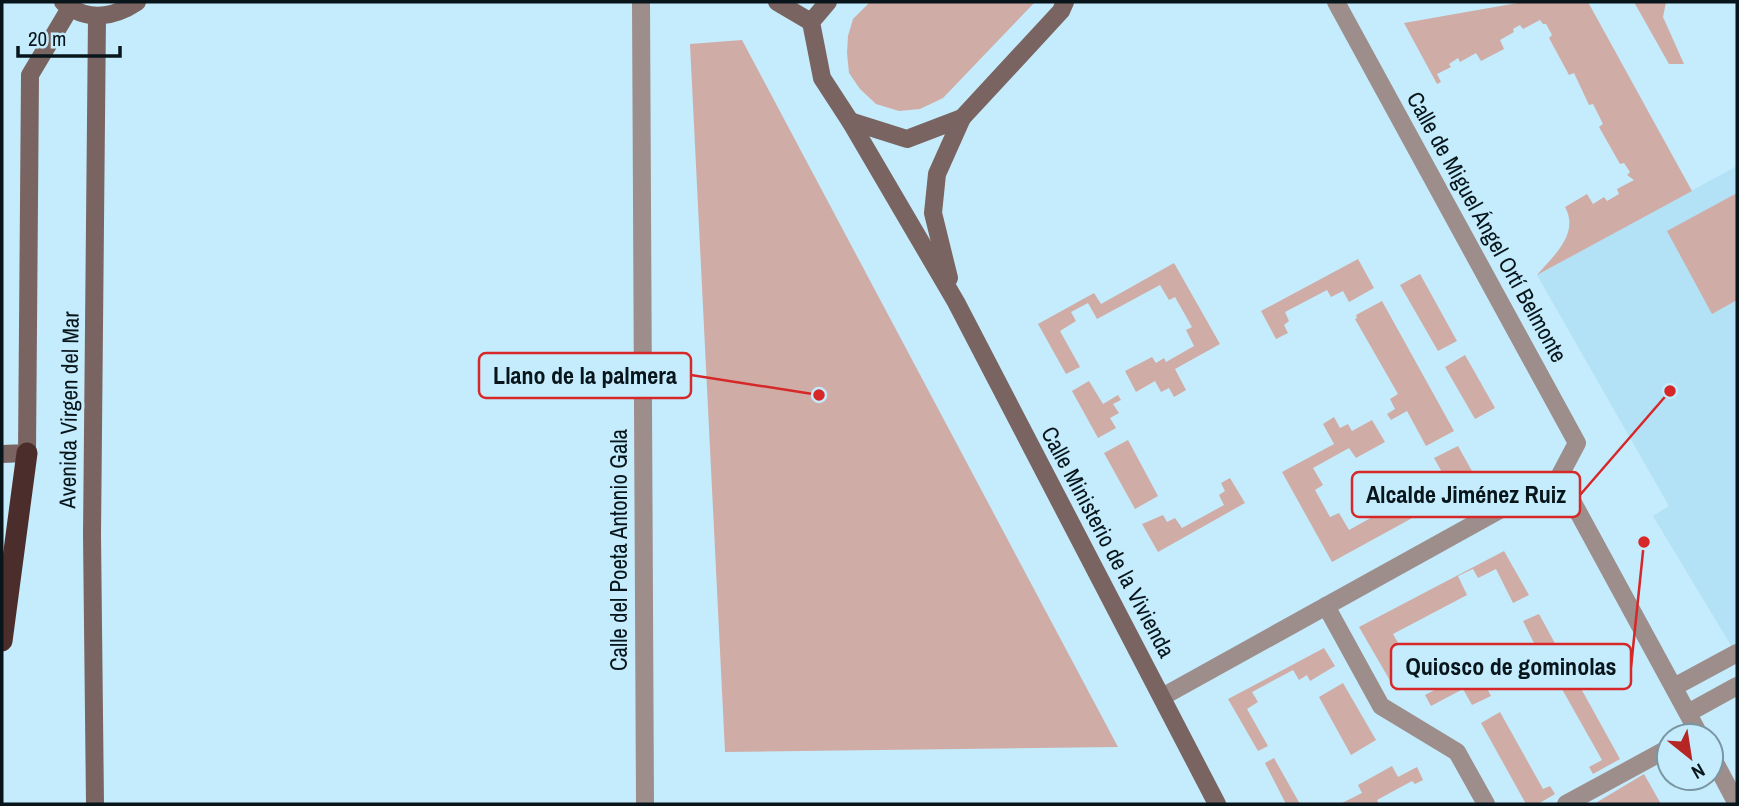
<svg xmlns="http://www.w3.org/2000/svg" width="1739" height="806" viewBox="0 0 1739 806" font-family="'Archivo Narrow',sans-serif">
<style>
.built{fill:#b3e1f5}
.green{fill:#d0aca7}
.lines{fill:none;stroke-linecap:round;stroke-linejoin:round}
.street{stroke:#9d8d8b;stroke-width:18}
.secondary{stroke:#7a6461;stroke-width:18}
.highway{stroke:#4b2e2b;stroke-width:21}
.labels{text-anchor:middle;stroke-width:6;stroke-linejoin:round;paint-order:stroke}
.street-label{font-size:23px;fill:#08161c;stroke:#c5ecfc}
.leader{fill:none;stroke:#d62828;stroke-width:2.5}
.callout-dot{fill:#d62828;stroke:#c5ecfc;stroke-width:2.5}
.callout{fill:#c5ecfc;stroke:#d62828;stroke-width:2.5}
.callout-label{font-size:24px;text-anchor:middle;font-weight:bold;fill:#08161c}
</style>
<rect width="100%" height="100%" fill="#c5ecfc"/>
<polygon class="built" points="1737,166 1737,643 1732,647 1653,516 1669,506 1537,275"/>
<g class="green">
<polygon points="870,2 1035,2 943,98 920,109 899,111 876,104 860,89 849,73 847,53 848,36 853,19"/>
<path d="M1523 2H1588L1692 191 1537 275C1553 256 1580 234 1565 207L1587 194 1593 204 1604 197 1607 201 1619 194 1617 189 1634 180 1627 175 1630 172 1624 163 1620 164 1599 127 1603 124 1593 104 1589 105 1574 73 1569 75 1549 38 1552 35 1546 24H1543L1540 20 1523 29 1520 25 1513 29 1514 32 1500 40 1504 49 1481 61 1476 53 1460 62 1458 58 1449 64 1451 67 1437 74 1441 82 1437 84 1404 23Z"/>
<polygon points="1634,2 1666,2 1663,17 1684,64 1669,64"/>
<polygon points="742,40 1118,747 725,752 690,44"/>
<polygon points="1737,193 1737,300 1712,314 1667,231"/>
<polygon points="1358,259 1374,288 1349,302 1343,291 1331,297 1327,290 1285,312 1289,321 1284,325 1288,333 1276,339 1261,311"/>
<polygon points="1174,263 1220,344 1175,369 1186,390 1174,397 1169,388 1161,392 1155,381 1136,392 1125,371 1152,357 1156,363 1164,358 1166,362 1194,346 1186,330 1192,327 1175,297 1169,300 1160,285 1097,319 1088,303 1071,312 1076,321 1060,331 1080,367 1066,374 1038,324 1094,293 1101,304"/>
<polygon points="1420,274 1457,341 1438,351 1400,285"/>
<polygon points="1382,301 1454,431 1426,446 1407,411 1391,420 1387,414 1395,409 1390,399 1398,394 1355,319 1357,318 1356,315"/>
<polygon points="1465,355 1495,408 1475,419 1445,367"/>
<polygon points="1089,381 1103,404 1118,395 1121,400 1113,404 1119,413 1110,418 1116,428 1098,438 1072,391"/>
<polygon points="1334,417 1340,428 1348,424 1352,431 1372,420 1385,442 1356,458 1349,448 1313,468 1323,485 1315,490 1330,517 1339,513 1349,530 1412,495 1421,511 1437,502 1432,492 1448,483 1434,458 1458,446 1478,482 1332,562 1282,472 1334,444 1323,424"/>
<polygon points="1128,440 1158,496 1135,509 1104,453"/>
<polygon points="1230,478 1245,503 1158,552 1142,524 1163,515 1167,522 1175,518 1182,528 1224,505 1219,495 1225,491 1221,483"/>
<polygon points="1504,551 1529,595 1513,603 1496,569 1478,578 1473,569 1458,576 1467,595 1393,634 1418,679 1396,691 1359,627"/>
<polygon points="1539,614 1563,658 1549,666 1544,657 1535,662 1531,656 1524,660 1520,653 1535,645 1523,621"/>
<polygon points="1496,645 1508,668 1490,677 1495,686 1488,690 1491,696 1472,705 1463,689 1431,706 1425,695 1472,670 1467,660"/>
<polygon points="1324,648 1335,666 1310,681 1307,675 1299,680 1293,670 1252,692 1258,702 1247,709 1268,746 1258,751 1228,699"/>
<polygon points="1573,674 1620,759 1593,774 1589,767 1602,760 1558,682"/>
<polygon points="1343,683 1376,740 1351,755 1319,697"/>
<polygon points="1500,712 1543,789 1550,786 1555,794 1538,804 1526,804 1481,723"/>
<polygon points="1274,758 1300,804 1286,804 1265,763"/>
<polygon points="1392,766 1398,777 1417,767 1423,780 1415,784 1412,781 1377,800 1379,804 1340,804 1362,793 1358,785"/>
<polygon points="1644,774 1661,804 1594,804"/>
</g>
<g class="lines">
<g class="street">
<polyline points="641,2 645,804"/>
<polyline points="1559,477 1700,736"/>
<polyline points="1326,606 1381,706 1457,752 1486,804"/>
<polyline points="1674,687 1737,653"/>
<polyline points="1162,697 1559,477 1577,443 1336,2"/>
<polyline points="1688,713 1737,686"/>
<polyline points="1711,755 1737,804"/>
<polyline points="1566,804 1669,748"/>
</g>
<g class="secondary">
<path d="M63 2C86 22 113 18 137 2"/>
<polyline points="777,2 811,22"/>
<polyline points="828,2 811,22 822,78 850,121 956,302 1217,804"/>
<polyline points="850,121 907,139 962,118 1061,11 1065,2"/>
<polyline points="949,278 933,213 937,174 962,118"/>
<polyline points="2,454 27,453 30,75 70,8"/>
<polyline points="95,804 92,535 97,16"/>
</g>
<polyline class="highway" points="2,641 27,453"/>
</g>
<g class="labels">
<g class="street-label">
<text transform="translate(1487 227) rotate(61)" y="8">Calle de Miguel Ángel Ortí Belmonte</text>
<text transform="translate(69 410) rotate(-89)" y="8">Avenida Virgen del Mar</text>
<text transform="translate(1108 542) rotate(62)" y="8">Calle Ministerio de la Vivienda</text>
<text transform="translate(619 550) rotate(-90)" y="8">Calle del Poeta Antonio Gala</text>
</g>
</g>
<path class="leader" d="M819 395L691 375M1670 391L1580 495M1644 542L1631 667"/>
<g class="callout-dot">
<circle cx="819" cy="395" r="7"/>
<circle cx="1670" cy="391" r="7"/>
<circle cx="1644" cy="542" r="7"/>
</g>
<g class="callout">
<rect x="479" y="353" width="212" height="45" rx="7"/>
<rect x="1352" y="472" width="228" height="45" rx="7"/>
<rect x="1391" y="644" width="240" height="45" rx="7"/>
</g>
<g class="callout-label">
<text x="585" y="384">Llano de la palmera</text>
<text x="1466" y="503">Alcalde Jiménez Ruiz</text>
<text x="1511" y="675">Quiosco de gominolas</text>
</g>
<rect width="1739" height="806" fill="none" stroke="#08161c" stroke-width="7"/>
<g transform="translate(1690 757) rotate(150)"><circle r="33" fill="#c5ecfc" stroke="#7996a2" stroke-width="2"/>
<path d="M0-5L12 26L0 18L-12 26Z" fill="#b62625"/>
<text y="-10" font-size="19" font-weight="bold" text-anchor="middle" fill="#08161c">N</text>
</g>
<path d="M18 46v10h102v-10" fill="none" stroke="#08161c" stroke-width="3.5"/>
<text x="28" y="46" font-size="21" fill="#08161c" stroke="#c5ecfc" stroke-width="5" paint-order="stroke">20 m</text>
</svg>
